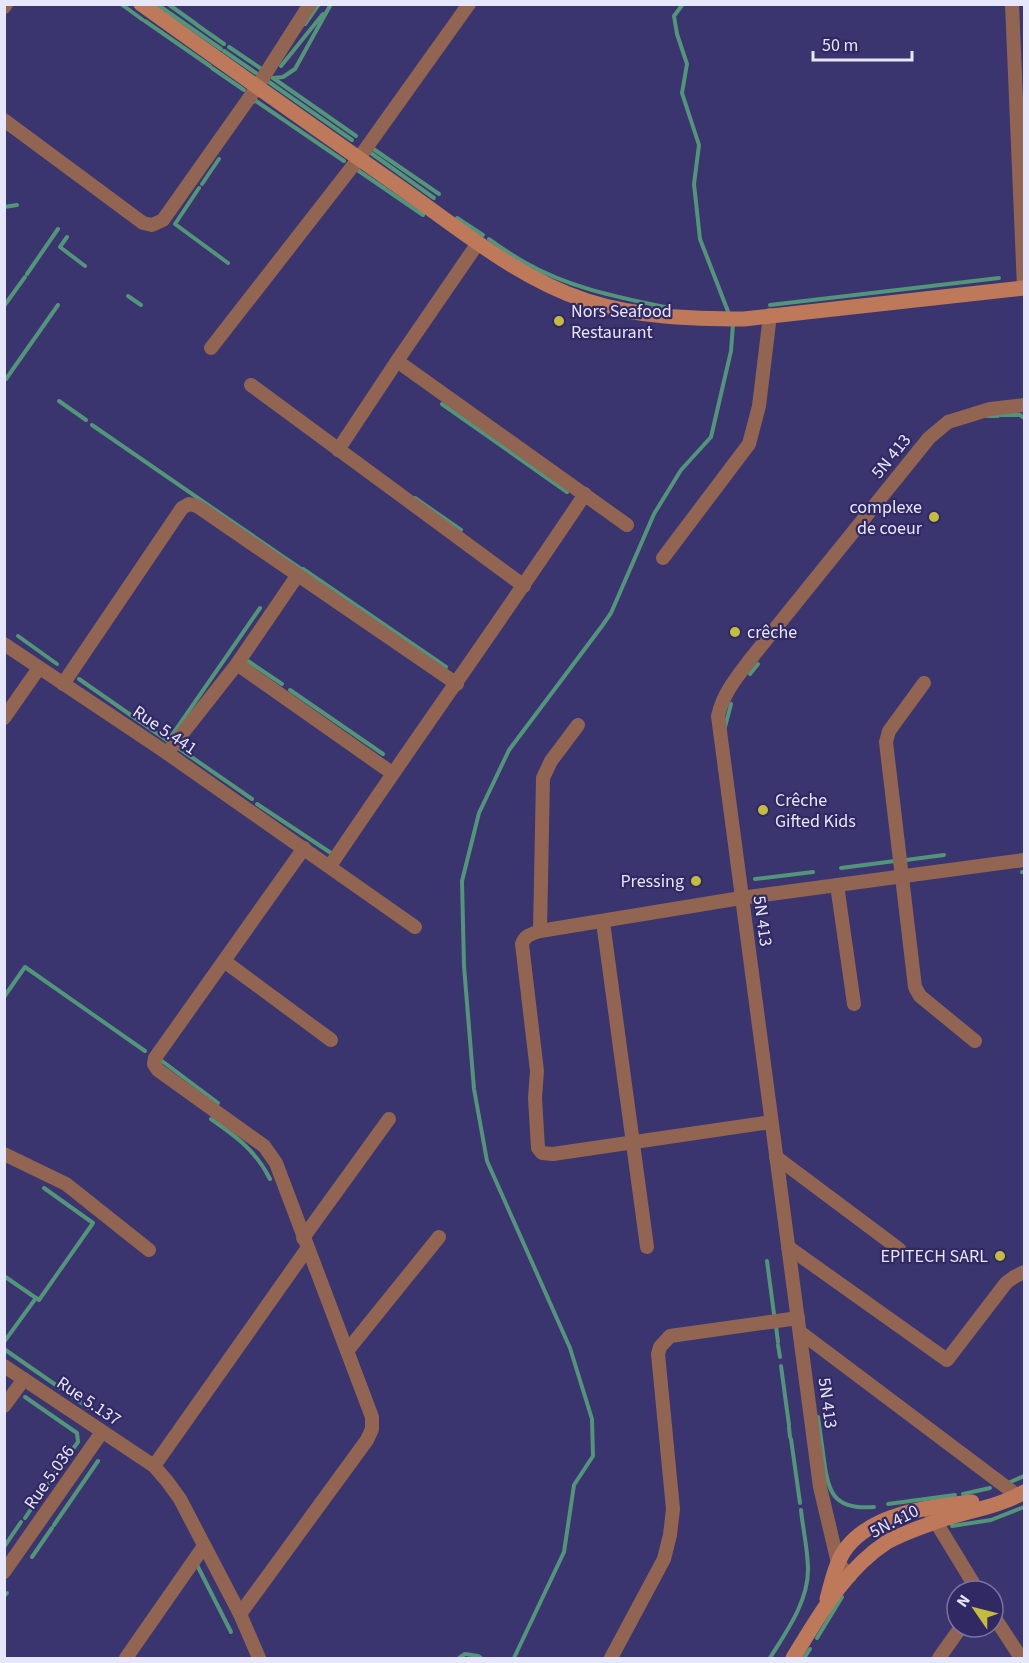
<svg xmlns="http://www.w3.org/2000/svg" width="1029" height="1663" viewBox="0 0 1029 1663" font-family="'Source Sans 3',sans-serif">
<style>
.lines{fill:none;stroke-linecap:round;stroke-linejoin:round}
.stream{stroke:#52957a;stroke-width:4}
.street{stroke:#916551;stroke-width:14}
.secondary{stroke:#bd795a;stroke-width:15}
.poi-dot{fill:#c5bc3d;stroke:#312963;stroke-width:2}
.labels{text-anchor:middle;stroke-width:4.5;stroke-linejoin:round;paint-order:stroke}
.poi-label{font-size:18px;fill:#e6e6fc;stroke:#312963;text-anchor:start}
.street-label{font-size:18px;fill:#e6e6fc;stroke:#312963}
</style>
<rect width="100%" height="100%" fill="#3a346f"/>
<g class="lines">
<g class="stream">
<polyline points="121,4 143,20"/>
<polyline points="168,4 196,24"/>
<polyline points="683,4 674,16 677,34 687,64 682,93 699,145 694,184 700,239 729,314"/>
<polyline points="158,5 221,49"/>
<polyline points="145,21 210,66"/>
<polyline points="305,24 319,4"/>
<polyline points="197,25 224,44"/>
<polyline points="229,47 260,68"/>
<polyline points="224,51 256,73"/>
<polyline points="281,66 323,14"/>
<polyline points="212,68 244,90"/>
<polyline points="273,78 356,136"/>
<polyline points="273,78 283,77 295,69 331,4"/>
<polyline points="269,82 352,140"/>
<polyline points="252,102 256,101 344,161"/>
<polyline points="372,148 439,194"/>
<polyline points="371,153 434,198"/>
<polyline points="356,169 423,215"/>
<polyline points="202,184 219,159"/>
<polyline points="199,188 175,224 228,263"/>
<polyline points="4,207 17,205"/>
<polyline points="457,218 483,235"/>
<polyline points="67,237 60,247 85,266"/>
<path d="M489 239C500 247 512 255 524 262 567 287 616 297 665 307"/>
<polyline points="27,274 58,229"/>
<polyline points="128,296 141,305"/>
<polyline points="770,305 999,278"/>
<polyline points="4,306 25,277"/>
<polyline points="6,379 58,305"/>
<polyline points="59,401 86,420"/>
<polyline points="442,404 567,492"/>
<polyline points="1001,415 1020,415 1024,418"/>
<polyline points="987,416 998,416"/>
<polyline points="92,425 301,569"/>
<polyline points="415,498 461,530"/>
<polyline points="303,569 446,667"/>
<polyline points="18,636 57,664"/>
<polyline points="248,661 282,684"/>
<polyline points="750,674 758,664"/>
<polyline points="79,679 168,741 260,608"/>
<polyline points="290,690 383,754"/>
<polyline points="725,727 731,704"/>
<polyline points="177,747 252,799"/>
<polyline points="257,804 334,855"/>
<polyline points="906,860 944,855"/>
<polyline points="841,868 895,861"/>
<polyline points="1022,872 1024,872"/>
<polyline points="755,879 813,872"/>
<polyline points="4,997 25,967 145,1051"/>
<polyline points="162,1061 218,1103"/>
<path d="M211 1119C237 1137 256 1151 270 1179"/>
<polyline points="767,1261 774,1314"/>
<polyline points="4,1276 36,1298"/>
<polyline points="776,1326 778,1342"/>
<polyline points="4,1342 36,1298 39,1300 93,1223 44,1188"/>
<polyline points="778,1345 780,1357"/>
<polyline points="4,1349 89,1408"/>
<polyline points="781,1366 789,1425"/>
<polyline points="25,1397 77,1433 78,1442 67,1457"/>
<path d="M818 1417C820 1431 822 1445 824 1460 828 1494 835 1510 874 1507"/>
<polyline points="789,1427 790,1437"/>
<polyline points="791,1439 800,1503"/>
<polyline points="1006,1484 1024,1476"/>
<polyline points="963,1494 990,1488"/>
<polyline points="888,1504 955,1495"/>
<polyline points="25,1518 63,1462"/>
<polyline points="54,1525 98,1461"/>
<polyline points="952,1526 991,1520 1024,1507"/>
<polyline points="4,1547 21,1522"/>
<polyline points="32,1557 52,1528"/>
<polyline points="197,1565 231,1632"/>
<polyline points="4,1596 7,1593"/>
<polyline points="817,1638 842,1597"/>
<polyline points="459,1658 465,1654 478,1656 481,1658"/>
<polyline points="514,1658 564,1552 574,1485 593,1456 592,1419 570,1348 487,1161 474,1089 464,966 462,881 479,813 509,750 602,626 611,613 654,514 681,470 711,437 731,351 733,324"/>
<path d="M770 1658C786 1632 808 1602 808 1570 808 1550 803 1530 801 1510"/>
<polyline points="804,1658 810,1649"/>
</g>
<g class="street">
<polyline points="1012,4 1024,288"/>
<polyline points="4,7 6,4"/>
<polyline points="4,120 143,223 152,225 163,220 257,87 310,4"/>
<polyline points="211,348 359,158 469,4"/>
<polyline points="397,361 627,525"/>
<polyline points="251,385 524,586"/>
<polyline points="338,450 397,361 478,243"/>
<polyline points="663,558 749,444 759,406 770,315"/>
<polyline points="4,644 167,753 415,927"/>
<polyline points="237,664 392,773"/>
<polyline points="924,683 889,731 886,742 915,987 920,996 975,1041"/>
<polyline points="63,684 182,508 189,504 197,506 457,684"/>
<polyline points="4,718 39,668"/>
<polyline points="167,753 237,664 297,576"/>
<path d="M330 866C414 741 502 619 585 494"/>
<polyline points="837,885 854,1004"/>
<polyline points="603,922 647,1247"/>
<polyline points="540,931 543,778 551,761 578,725"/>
<polyline points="224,961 331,1040"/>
<path d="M771 1122 553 1154 542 1153 538 1148 535 1098 537 1071 522 944C525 935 532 934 540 931L741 898 1024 860"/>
<polyline points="4,1154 66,1184 149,1250"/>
<polyline points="776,1157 899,1249"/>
<polyline points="303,1238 389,1119"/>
<polyline points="788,1247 947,1360 1006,1283 1014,1277 1024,1272"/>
<polyline points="800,1332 1018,1496"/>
<polyline points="347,1351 439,1237"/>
<polyline points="4,1366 154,1466 167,1481 180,1499 240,1614 259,1658"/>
<polyline points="4,1406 24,1379"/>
<polyline points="154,1466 307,1249"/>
<polyline points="931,1514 978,1591"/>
<polyline points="4,1572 102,1432"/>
<path d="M850 1576 838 1563 820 1487 718 716C723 694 736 678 749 661L929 438 948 422 990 409 1024 405"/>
<polyline points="240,1614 367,1440 372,1429 372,1417 276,1163 264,1146 158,1070 154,1064 155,1058 304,848"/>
<polyline points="993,1615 1021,1658"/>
<polyline points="126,1658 204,1546"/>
<polyline points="611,1658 664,1559 670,1535 673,1509 658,1354 660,1347 670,1336 798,1318"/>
<polyline points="939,1658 961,1627"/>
</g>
<g class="secondary">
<path d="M141 4C227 66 314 127 401 188 460 229 517 278 587 301 637 317 692 319 744 319L1024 288"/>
<path d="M827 1599C832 1581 836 1561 847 1547 875 1512 931 1507 972 1502"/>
<path d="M793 1658C819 1616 844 1570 887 1542 903 1533 921 1527 938 1521 966 1511 999 1507 1024 1492"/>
</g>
</g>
<g class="poi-dot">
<circle cx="559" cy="321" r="6"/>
<circle cx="934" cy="517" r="6"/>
<circle cx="735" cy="632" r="6"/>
<circle cx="763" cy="810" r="6"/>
<circle cx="696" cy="881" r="6"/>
<circle cx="1000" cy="1256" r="6"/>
</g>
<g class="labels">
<g class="poi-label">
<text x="571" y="317">Nors Seafood<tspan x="571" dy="21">Restaurant</tspan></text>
<text x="922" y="513" text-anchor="end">complexe<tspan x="922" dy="21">de coeur</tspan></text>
<text x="747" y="638">crêche</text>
<text x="775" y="806">Crêche<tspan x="775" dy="21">Gifted Kids</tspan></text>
<text x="684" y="887" text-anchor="end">Pressing</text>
<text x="988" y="1262" text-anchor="end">EPITECH SARL</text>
</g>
<g class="street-label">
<text transform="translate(891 456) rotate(-51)" y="6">5N 413</text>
<text transform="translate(165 730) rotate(34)" y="6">Rue 5.441</text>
<text transform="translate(763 921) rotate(82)" y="6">5N 413</text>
<text transform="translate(89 1401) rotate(34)" y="6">Rue 5.137</text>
<text transform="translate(828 1403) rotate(82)" y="6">5N 413</text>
<text transform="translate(49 1477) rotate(-55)" y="6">Rue 5.036</text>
<text transform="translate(894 1521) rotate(-27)" y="6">5N.410</text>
</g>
</g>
<rect width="1029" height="1663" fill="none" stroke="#e6e6fc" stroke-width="12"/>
<g transform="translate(975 1609) rotate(305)"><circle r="28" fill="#312963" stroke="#7975a0" stroke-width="1.5"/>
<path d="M0-4.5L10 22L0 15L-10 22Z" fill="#c5bc3d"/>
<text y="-9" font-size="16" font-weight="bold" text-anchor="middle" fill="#e6e6fc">N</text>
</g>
<path d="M813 51v9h99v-9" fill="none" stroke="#e6e6fc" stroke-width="3"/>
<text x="822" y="51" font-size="18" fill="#e6e6fc" stroke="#312963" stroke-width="4.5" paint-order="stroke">50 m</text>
</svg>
